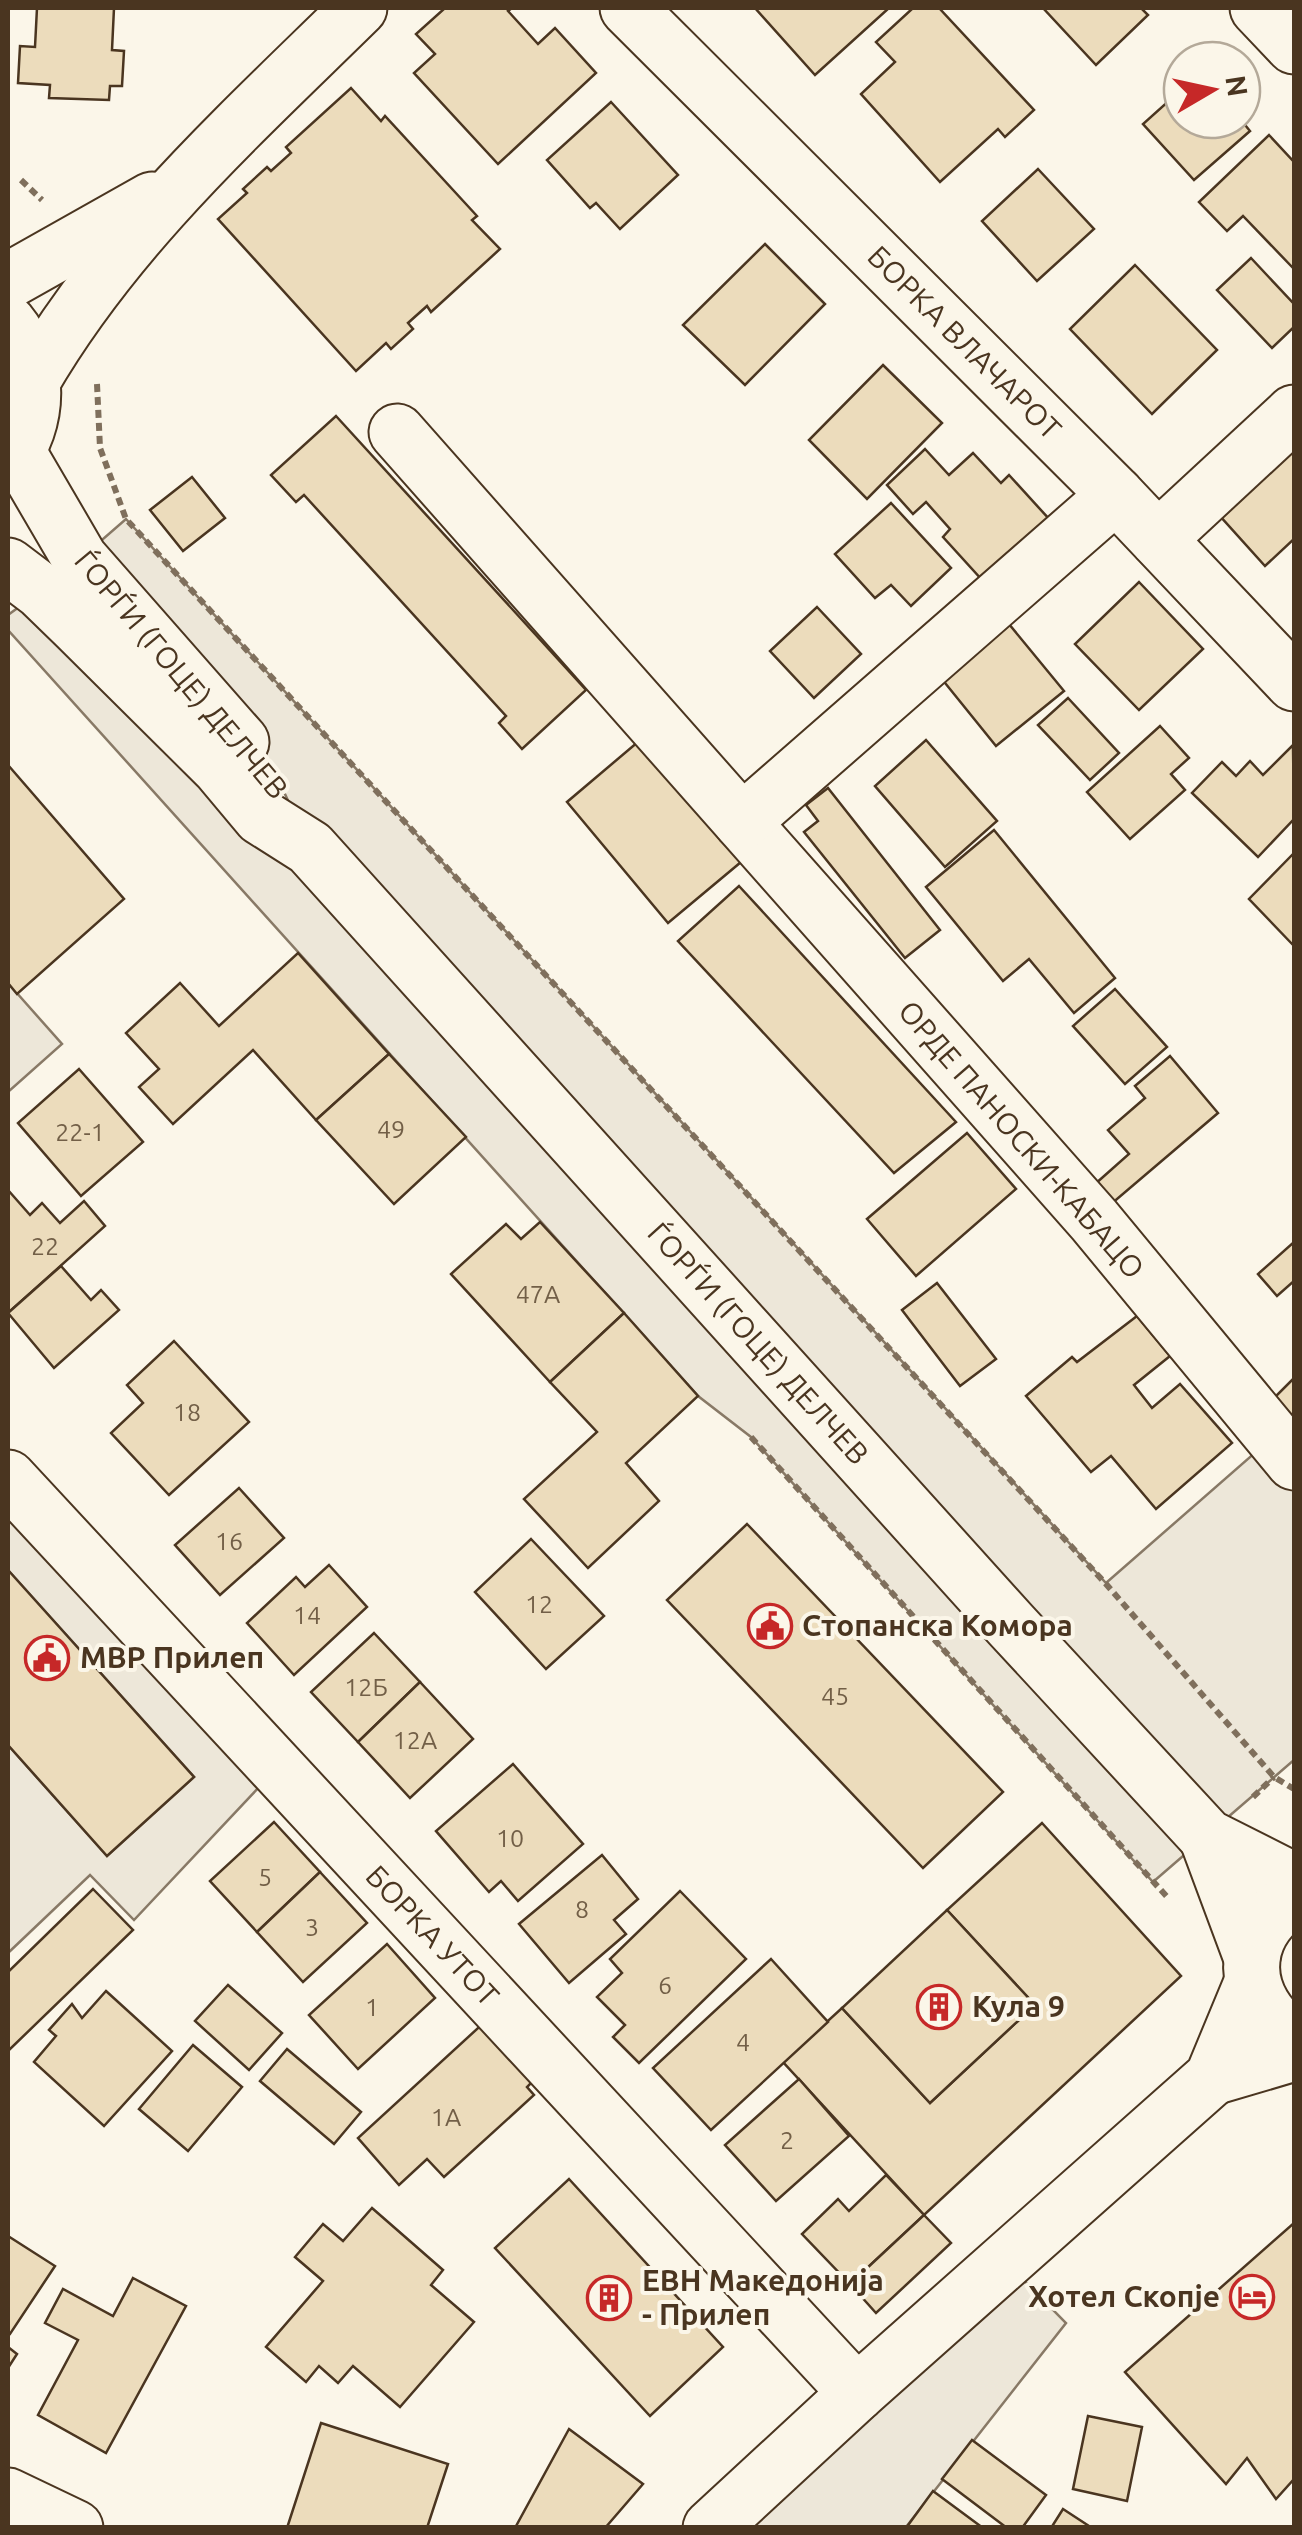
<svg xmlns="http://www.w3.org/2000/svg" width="1302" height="2535" viewBox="0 0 1302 2535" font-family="Ubuntu,sans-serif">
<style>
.parking{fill:#ede7d9;stroke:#887966;stroke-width:2.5}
.building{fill:#ecdcbc;stroke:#4a3520;stroke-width:2.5}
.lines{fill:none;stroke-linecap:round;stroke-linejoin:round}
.minor-casing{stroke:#4a3520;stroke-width:59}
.major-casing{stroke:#4a3520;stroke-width:59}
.path{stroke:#7f6f5c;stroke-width:6;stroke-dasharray:8 5;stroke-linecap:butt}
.minor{stroke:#fbf6e9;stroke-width:55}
.major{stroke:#fbf6e9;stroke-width:55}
.labels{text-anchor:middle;stroke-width:8;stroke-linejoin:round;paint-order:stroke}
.number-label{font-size:25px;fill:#725f47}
.street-label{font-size:30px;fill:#4a3520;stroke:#fbf6e9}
.poi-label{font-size:30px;font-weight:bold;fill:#4a3520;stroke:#fbf6e9;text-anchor:start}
</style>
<rect width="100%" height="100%" fill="#fbf6e9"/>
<g class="parking">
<polygon points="126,519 1106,1583 1273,1437 1294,1462 1294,1760 1153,1882 751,1437 698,1396 8,630 8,615 41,591 309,846 284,792 80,559"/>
<polygon points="8,983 62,1044 8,1092"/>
<polygon points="8,1478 277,1768 134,1920 90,1875 8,1953 8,1745 107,1856 194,1777 8,1570"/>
<polygon points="1005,2261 1066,2323 906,2527 711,2528"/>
</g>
<g class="building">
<polygon points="37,8 114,8 112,50 124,51 122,86 110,86 109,100 49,98 50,85 18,83 20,46 35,47"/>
<polygon points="445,8 512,8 508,11 538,44 555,28 596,73 498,164 414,73 435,54 416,34"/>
<polygon points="755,8 889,8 815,75"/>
<polygon points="913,8 939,8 1034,110 1005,137 998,129 940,182 861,94 895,62 876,42"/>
<polygon points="1043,8 1141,8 1148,15 1096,65"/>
<polygon points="351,88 381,121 385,116 477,216 472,220 500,249 431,312 427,306 408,323 413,329 391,349 386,343 356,371 218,219 247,193 243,189 267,167 271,171 291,153 286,147"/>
<polygon points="1182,89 1182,120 1241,120 1250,131 1194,180 1143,124"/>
<polygon points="611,102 678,175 620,229 596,203 590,208 547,160"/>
<polygon points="1269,135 1294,162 1294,269 1243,216 1227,231 1199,202"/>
<polygon points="1038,169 1094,229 1037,281 982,221"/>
<polygon points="765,244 825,304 745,385 683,325"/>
<polygon points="1251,258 1294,304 1294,327 1272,348 1217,290"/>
<polygon points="1135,265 1217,350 1152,414 1070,329"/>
<polygon points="883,365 942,423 867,499 809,440"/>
<polygon points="336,416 586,690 522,749 499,723 506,716 304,495 296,502 271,475"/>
<polygon points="925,449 949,475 973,453 1001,483 1009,475 1050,520 983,581 943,537 950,529 926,502 913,514 887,485"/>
<polygon points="1294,449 1294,539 1265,566 1220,516"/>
<polygon points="192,477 225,518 183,551 150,510"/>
<polygon points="891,503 951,568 911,606 891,585 875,598 835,554"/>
<polygon points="1139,582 1203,649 1139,710 1075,644"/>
<polygon points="817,607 861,654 814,698 770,651"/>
<polygon points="1004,618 1064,691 996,746 937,673"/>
<polygon points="1068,698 1119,753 1090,780 1038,725"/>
<polygon points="1160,726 1189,758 1171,774 1185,790 1130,839 1087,792"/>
<polygon points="926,740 997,821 945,867 875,786"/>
<polygon points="639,741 741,862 668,923 567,802"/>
<polygon points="1293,745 1294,819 1258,857 1192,793 1222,762 1236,776 1250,761 1263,775"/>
<polygon points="8,765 124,899 17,994 8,983"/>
<polygon points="828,788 940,930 905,958 804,832 818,821 806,805"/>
<polygon points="994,830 1115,978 1074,1013 1029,959 1003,981 926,887"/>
<polygon points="1294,853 1294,946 1249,899"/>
<polygon points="739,886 956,1122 894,1173 678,941"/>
<polygon points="298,953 389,1054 316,1120 253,1050 173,1124 139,1087 159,1069 126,1033 180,983 219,1026"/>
<polygon points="1115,989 1167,1047 1125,1084 1073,1026"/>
<polygon points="389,1054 466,1137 394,1204 316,1120"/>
<polygon points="1170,1056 1218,1113 1110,1205 1094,1185 1129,1154 1108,1130 1145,1098 1135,1086"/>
<polygon points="79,1069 143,1142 81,1196 18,1123"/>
<polygon points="967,1133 1016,1189 916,1276 867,1219"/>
<polygon points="8,1190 30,1215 42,1203 60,1223 84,1201 105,1226 8,1313"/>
<polygon points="540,1222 624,1313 550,1382 451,1274 506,1224 521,1239"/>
<polygon points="1294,1242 1294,1281 1277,1296 1258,1274"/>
<polygon points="61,1266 91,1300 101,1290 119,1310 54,1368 8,1313"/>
<polygon points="937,1283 996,1359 960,1386 902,1310"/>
<polygon points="624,1313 698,1396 626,1463 659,1501 588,1568 524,1499 597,1432 550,1382"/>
<polygon points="1137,1316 1170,1356 1134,1385 1152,1408 1180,1384 1232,1443 1156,1509 1111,1456 1091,1472 1026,1396 1072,1357 1077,1362"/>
<polygon points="174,1341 249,1422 169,1495 111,1433 143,1403 127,1385"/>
<polygon points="1294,1378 1294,1426 1270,1402"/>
<polygon points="239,1488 284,1538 220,1595 175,1545"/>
<polygon points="747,1524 1003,1792 923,1868 667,1600"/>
<polygon points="531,1539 604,1616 546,1669 475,1592"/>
<polygon points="329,1565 367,1607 294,1675 247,1623 296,1577 305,1587"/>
<polygon points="8,1570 194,1777 107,1856 8,1745"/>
<polygon points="374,1633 420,1682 358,1742 311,1692"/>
<polygon points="420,1682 473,1739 410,1798 358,1742"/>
<polygon points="513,1764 583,1844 518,1901 501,1881 489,1892 436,1831"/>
<polygon points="274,1822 320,1872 257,1932 210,1881"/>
<polygon points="1042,1823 1181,1976 924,2215 783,2062 842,2008 930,2103 1035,2005 947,1910"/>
<polygon points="602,1855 638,1899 614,1920 626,1934 569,1983 519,1924"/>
<polygon points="320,1872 367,1923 303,1982 257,1932"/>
<polygon points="93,1889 133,1930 8,2051 8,1972"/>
<polygon points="680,1891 746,1959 639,2063 613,2037 625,2025 597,1997 622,1973 610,1959"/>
<polygon points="947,1910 1035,2005 930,2103 842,2008"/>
<polygon points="387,1944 435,1998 358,2069 309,2015"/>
<polygon points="771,1959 828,2022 711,2130 653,2068"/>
<polygon points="228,1985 282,2033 249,2070 195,2021"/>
<polygon points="106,1991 172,2051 104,2126 34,2062 56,2036 49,2030 72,2004 82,2018"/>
<polygon points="489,2018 540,2074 527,2087 534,2095 444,2177 427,2159 399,2185 358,2138"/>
<polygon points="193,2045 242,2087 188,2151 139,2109"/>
<polygon points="287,2049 361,2112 334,2144 260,2081"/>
<polygon points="799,2079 849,2136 776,2201 725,2145"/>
<polygon points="886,2175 924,2215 850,2284 802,2234 838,2199 849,2211"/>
<polygon points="569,2179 723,2347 650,2416 495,2248"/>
<polygon points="372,2208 443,2270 431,2285 474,2322 400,2407 353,2366 338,2383 319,2366 306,2382 266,2347 323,2281 295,2257 323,2224 343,2241"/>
<polygon points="924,2215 951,2243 876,2313 850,2284"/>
<polygon points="1294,2223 1294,2479 1276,2499 1247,2458 1226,2484 1125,2372"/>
<polygon points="8,2236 55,2266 10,2334 8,2333"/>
<polygon points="133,2278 186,2306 106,2453 38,2415 78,2340 45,2323 63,2289 113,2316"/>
<polygon points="8,2347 17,2354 8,2368"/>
<polygon points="1088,2416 1142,2427 1127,2501 1073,2489"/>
<polygon points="321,2423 448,2464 427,2528 287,2528"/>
<polygon points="569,2429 643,2484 605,2528 515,2528"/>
<polygon points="972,2440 1046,2495 1022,2528 1007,2528 942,2479"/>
<polygon points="933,2491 983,2528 906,2528"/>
<polygon points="1063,2509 1092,2528 1051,2528"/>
</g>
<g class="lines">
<defs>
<g id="minor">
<polyline points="628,8 1116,495 1294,683"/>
<polyline points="1258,8 1294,46"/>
<polyline points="8,281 152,200"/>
<path d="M32 381C116 236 241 124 359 8"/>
<polyline points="397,432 1094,1220 1294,1462"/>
<polyline points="1158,539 1294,413"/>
<polyline points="742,822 1116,495"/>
<polyline points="8,1478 857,2393"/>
<polyline points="1213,2077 1294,2053"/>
<polyline points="8,2496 75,2528"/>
<polyline points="711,2528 857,2393 1213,2077 1252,1983"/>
</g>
<g id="major">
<path d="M8 323C41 363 41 423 8 463"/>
<polyline points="17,451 80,559 241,742"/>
<polyline points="8,566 41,591 76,625 220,768 261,817 310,848 1011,1625 1207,1837 1294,1881"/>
<polyline points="1207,1837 1252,1958"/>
<path d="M1294 1898C1236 1936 1239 2000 1294 2038"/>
</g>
</defs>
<use href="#minor" class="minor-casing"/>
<use href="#major" class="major-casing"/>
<g class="path">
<polyline points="21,180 42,200"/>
<polyline points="97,384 100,448 126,519 1106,1584 1274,1777 1294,1789"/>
<polyline points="751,1437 1169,1899"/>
<polyline points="1253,1797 1274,1777"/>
</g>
<use href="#minor" class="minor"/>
<use href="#major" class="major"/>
</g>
<defs>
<symbol id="civic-ring" viewBox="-11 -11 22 22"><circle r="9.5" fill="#fbf6e9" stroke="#c62828" stroke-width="1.5"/><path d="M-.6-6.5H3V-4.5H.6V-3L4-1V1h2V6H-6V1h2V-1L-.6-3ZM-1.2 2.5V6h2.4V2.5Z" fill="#c62828"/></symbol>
<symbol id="building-ring" viewBox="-11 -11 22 22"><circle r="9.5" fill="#fbf6e9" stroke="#c62828" stroke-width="1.5"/><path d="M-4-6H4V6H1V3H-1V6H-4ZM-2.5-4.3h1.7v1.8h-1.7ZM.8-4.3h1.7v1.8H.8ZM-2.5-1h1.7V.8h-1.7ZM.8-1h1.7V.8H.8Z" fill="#c62828"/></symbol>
<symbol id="hotel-ring" viewBox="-11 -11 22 22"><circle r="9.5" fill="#fbf6e9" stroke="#c62828" stroke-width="1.5"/><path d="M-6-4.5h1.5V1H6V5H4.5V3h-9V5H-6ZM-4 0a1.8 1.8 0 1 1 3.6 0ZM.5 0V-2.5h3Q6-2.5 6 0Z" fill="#c62828"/></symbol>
</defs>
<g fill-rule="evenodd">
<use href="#civic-ring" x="745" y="1601" width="50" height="50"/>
<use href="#civic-ring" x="22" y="1633" width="50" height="50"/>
<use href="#building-ring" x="914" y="1982" width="50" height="50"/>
<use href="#hotel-ring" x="1227" y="2272" width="50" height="50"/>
<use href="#building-ring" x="584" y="2273" width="50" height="50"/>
</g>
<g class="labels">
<g class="number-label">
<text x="391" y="1138">49</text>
<text x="80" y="1141">22-1</text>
<text x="45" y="1255">22</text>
<text x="538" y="1303">47А</text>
<text x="187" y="1421">18</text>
<text x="229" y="1550">16</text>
<text x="539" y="1613">12</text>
<text x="307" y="1624">14</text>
<text x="366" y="1696">12Б</text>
<text x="835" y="1705">45</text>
<text x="415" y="1749">12А</text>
<text x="510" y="1847">10</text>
<text x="265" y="1886">5</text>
<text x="582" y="1918">8</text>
<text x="312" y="1936">3</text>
<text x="665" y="1994">6</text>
<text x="372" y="2016">1</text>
<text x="743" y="2051">4</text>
<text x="446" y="2126">1А</text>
<text x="787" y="2149">2</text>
</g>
<g class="street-label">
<text transform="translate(964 343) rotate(45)" y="10">БОРКА ВЛАЧАРОТ</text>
<text transform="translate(181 675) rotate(50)" y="10">ЃОРЃИ (ГОЦЕ) ДЕЛЧЕВ</text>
<text transform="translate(1021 1140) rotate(49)" y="10">ОРДЕ ПАНОСКИ-КАБАЦО</text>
<text transform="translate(758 1344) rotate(48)" y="10">ЃОРЃИ (ГОЦЕ) ДЕЛЧЕВ</text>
<text transform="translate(432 1936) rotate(47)" y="10">БОРКА УТОТ</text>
</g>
<g class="poi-label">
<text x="802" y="1636">Стопанска Комора</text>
<text x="80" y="1668">МВР Прилеп</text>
<text x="972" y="2017">Кула 9</text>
<text x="642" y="2291">ЕВН Македонија<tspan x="642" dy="34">- Прилеп</tspan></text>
<text x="1220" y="2307" text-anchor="end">Хотел Скопје</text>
</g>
</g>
<rect width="1302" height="2535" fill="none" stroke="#4a3520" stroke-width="20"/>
<g transform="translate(1212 90) rotate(81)"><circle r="48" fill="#fbf6e9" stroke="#b4a999" stroke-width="2.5"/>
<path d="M0-8L18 38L0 25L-18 38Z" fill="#c62828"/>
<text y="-15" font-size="28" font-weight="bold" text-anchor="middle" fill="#4a3520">N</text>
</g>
</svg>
